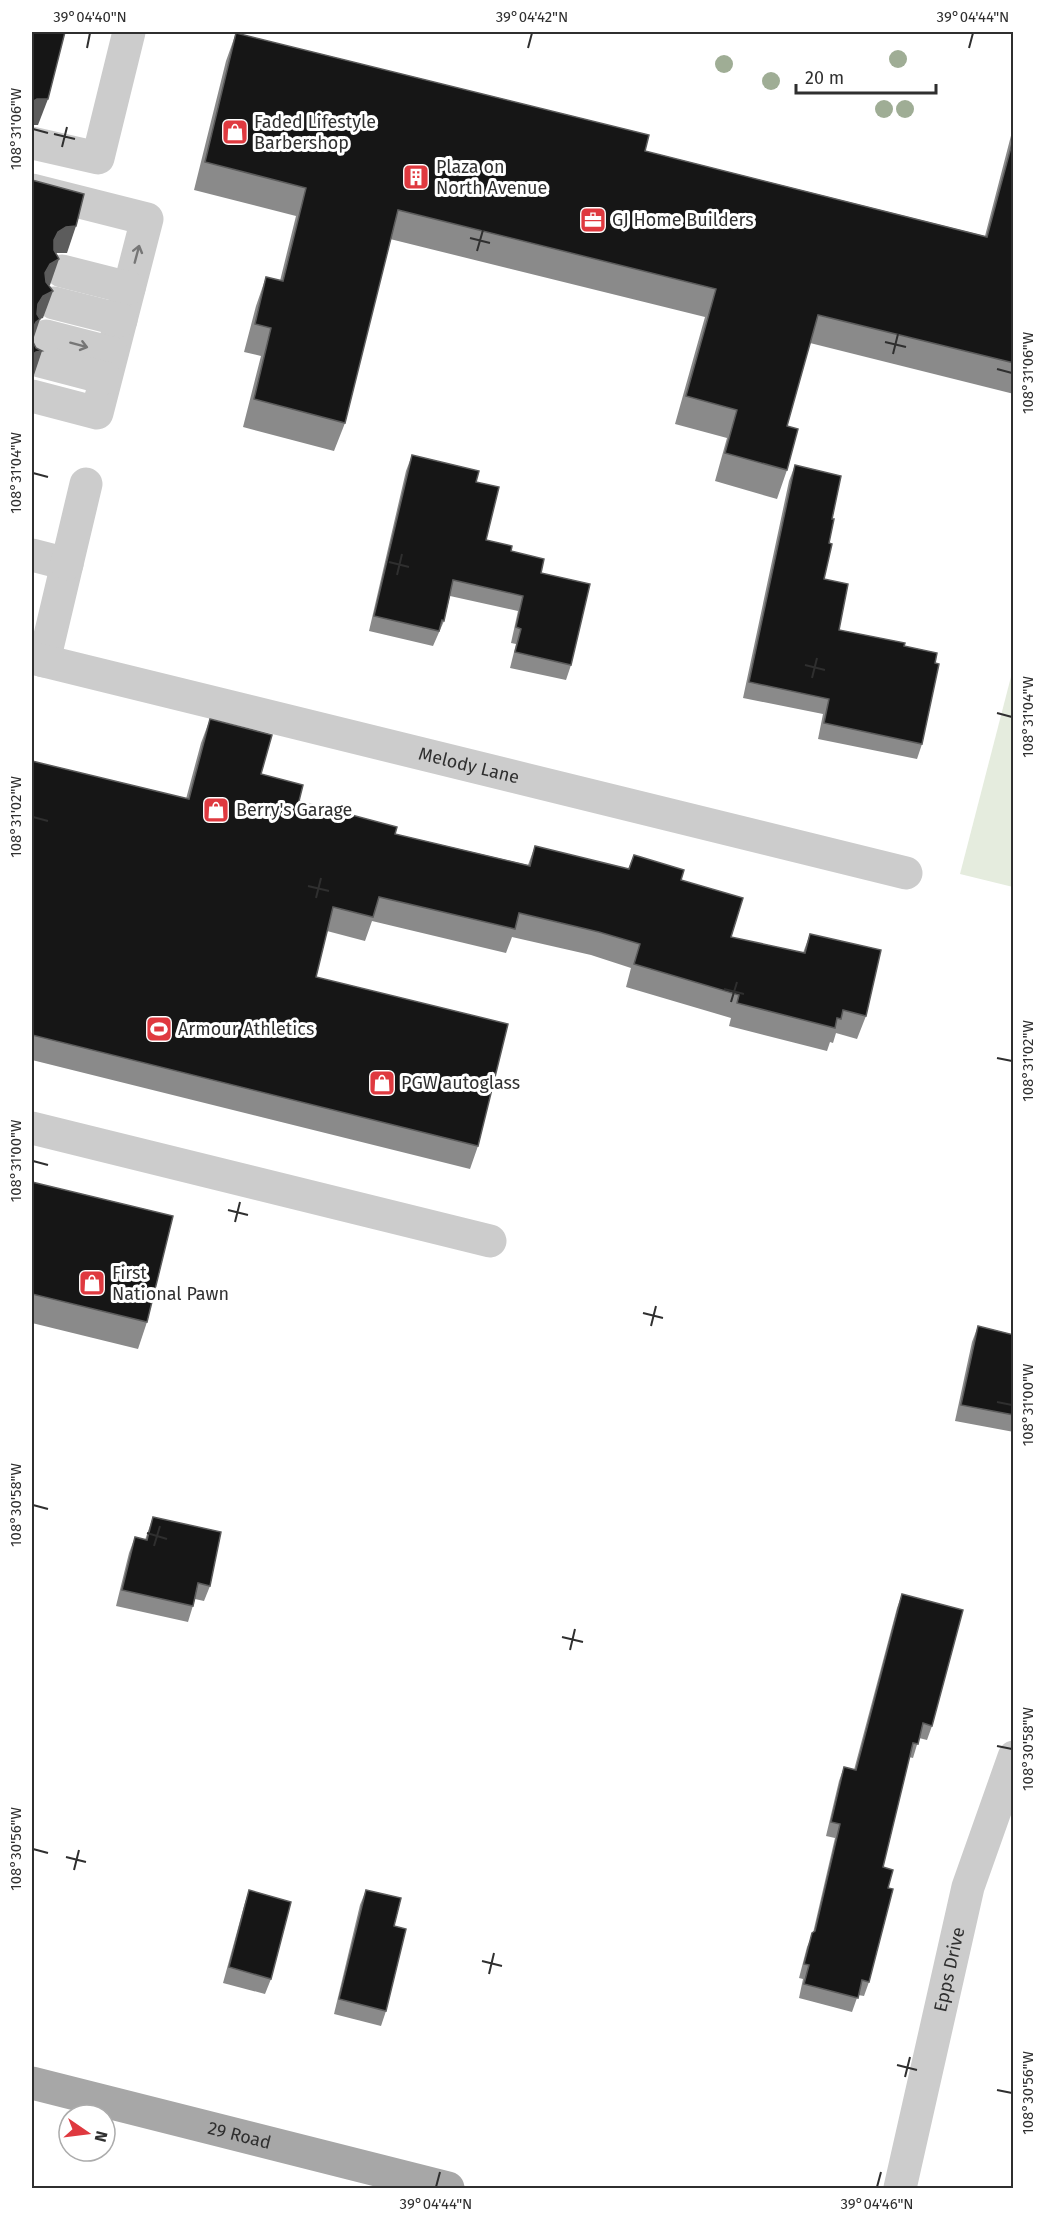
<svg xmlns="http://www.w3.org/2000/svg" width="1045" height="2220" viewBox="0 0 1045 2220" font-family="'Fira Sans',sans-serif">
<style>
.green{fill:#e5ecde}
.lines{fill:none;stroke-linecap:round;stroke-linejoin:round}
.minor{stroke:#ccc;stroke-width:33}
.major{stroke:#a7a7a7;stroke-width:33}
.tree{fill:#9fad95}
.wall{fill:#8a8a8a}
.shaded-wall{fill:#5c5c5c}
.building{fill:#161616;stroke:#5c5c5c;stroke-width:1.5}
.oneway{stroke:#767676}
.ticks{fill:none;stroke:#2f2f2f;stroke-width:2}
.labels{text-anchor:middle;stroke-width:6;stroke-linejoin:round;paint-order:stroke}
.poi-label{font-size:18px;fill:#2f2f2f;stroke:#fff;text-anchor:start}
.street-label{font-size:18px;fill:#2f2f2f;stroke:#fff}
.neatline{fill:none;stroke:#2f2f2f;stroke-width:2}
.ticks-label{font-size:15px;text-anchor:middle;fill:#2f2f2f}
</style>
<rect width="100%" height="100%" fill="#fff"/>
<polygon class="green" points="1013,669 1013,887 960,874"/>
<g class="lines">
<g class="minor">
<polyline points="32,143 98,158 129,32"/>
<polyline points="32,190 147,219 97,413 32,396"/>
<polyline points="62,271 129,288"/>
<polyline points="54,303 121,320"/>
<polyline points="46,336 112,353"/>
<polyline points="40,361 105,378"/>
<polyline points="32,555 67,564 44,661"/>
<polyline points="67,564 86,484"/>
<path id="s1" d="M32 658 906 873"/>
<polyline points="32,1128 490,1241"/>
<path id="s2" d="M900 2188 968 1887 1014 1757"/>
</g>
<path class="major" id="s3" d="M32 2083 448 2188"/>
</g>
<g class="tree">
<circle cx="898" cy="59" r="9"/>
<circle cx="724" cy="64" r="9"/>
<circle cx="771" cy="81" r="9"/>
<circle cx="884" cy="109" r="9"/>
<circle cx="905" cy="109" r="9"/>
</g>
<g class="wall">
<polygon points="236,33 645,151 985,236 1014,124 1014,394 810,343 787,426 787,470 777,499 715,481 727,438 675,424 705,317 390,239 345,423 334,451 243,427 261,356 244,352 256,306 266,277 280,281 296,216 194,190 226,61"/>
<polygon points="412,455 476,482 486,540 511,551 541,573 571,665 566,680 510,668 516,644 511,643 518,611 450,596 444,621 433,646 369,631 406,471"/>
<polygon points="795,465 832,519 824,579 839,630 904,646 922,744 917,759 818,739 823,714 743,698 789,481"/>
<polygon points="210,719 261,774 299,801 395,834 528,865 535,846 628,869 634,855 681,880 731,937 803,953 810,934 866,1016 857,1039 836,1033 833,1043 830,1042 827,1051 729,1026 731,1018 626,987 631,968 591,955 512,937 506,953 372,921 365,941 327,931 316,977 478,1146 470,1169 32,1060 32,761 186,799 201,743"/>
<polygon points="32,1182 147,1322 138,1349 32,1323"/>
<polygon points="978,1326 1014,1335 1014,1432 955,1421 972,1342"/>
<polygon points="153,1517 210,1586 204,1601 195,1599 188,1622 116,1606 129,1553 135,1537 145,1540"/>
<polygon points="902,1594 932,1726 927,1740 919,1738 913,1758 909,1757 883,1867 888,1888 869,1982 864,1996 858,1995 852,2012 799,1998 803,1979 799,1978 807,1947 813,1933 835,1838 826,1836 839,1781 844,1767 854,1770 897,1608"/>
<polygon points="249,1890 271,1979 265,1994 223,1983 244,1906"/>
<polygon points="366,1890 394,1926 386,2011 381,2026 334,2014 360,1905"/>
</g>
<g class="shaded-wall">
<polygon points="37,99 48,99 38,125 32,125 32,102"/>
<polygon points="76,226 67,253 56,253 48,258 54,240 58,232 66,227"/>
<polygon points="59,259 50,285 40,290 45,273 50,264"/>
<polygon points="53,291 43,318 40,319 32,343 32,330 38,304 43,296"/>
<polygon points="42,351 33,378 32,378 32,355 36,352"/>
</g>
<g class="building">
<polygon points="32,32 65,32 48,99 37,99 32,102"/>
<polygon points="236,33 649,135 645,151 987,237 1014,136 1014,363 818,315 787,426 798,429 787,470 725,453 737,410 686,396 716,289 398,210 345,423 254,399 271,328 255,324 266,277 283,281 306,188 205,162"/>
<polygon points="32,180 84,194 76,226 66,227 58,232 54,240 54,250 59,259 50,264 45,273 46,282 53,291 43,296 38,304 37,314 40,319 36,322 32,330"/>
<polygon points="32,334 32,340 36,348 42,351 36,352 32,355"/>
<polygon points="412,455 479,471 476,482 499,487 486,540 512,546 511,551 544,559 541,573 590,584 571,665 515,652 521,629 516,627 523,596 453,580 444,621 442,620 439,631 374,616"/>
<polygon points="795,465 841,476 832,519 834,519 829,543 832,544 824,579 848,584 839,630 905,643 904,646 937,653 935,663 939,664 922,744 824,723 829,699 749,682"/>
<polygon points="210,719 272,735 261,774 303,785 299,801 397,827 395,834 530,866 535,846 629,869 634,855 684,870 681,880 743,898 731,937 805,953 810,934 881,950 866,1016 843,1010 841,1019 837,1018 835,1028 737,1003 739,995 634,964 640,944 599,932 519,913 515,929 379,897 373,917 333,907 316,977 508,1024 478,1146 32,1035 32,761 189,799"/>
<polygon points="32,1182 173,1216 147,1322 32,1294"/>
<polygon points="978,1326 1014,1335 1014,1415 961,1405"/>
<polygon points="153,1517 221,1532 210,1586 198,1583 193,1606 122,1590 135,1537 147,1540"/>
<polygon points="902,1594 963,1610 932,1726 923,1723 918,1744 913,1743 883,1867 893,1870 888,1888 893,1889 869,1982 862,1980 858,1998 804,1984 809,1965 804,1964 812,1933 815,1931 840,1824 831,1822 844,1767 856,1770"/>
<polygon points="249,1890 291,1902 271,1979 229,1967"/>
<polygon points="366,1890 401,1898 394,1926 406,1929 386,2011 339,1999"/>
</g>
<defs><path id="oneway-shaft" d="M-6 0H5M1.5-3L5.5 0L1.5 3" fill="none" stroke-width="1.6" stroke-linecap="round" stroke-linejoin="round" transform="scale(1.5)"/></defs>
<g class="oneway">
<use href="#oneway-shaft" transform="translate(137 254) rotate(-75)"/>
<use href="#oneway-shaft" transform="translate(79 345) rotate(15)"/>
</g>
<path class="ticks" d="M87 48 90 33M528 48 532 33M969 48 973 33M33 129 48 133M54 134 75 139M62 147 67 127M470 238 490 243M477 251 483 230M885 342 906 347M893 354 898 334M997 369 1012 373M33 473 48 477M389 562 409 567M397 575 402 554M805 665 825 670M812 678 817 658M997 713 1012 717M33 817 48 821M308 886 329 891M316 898 321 878M724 989 744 994M731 1002 737 982M997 1058 1012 1061M33 1161 48 1165M228 1210 248 1215M235 1222 240 1202M643 1313 663 1318M651 1326 656 1306M997 1402 1012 1405M33 1505 48 1509M147 1533 167 1539M154 1546 160 1526M562 1637 583 1642M570 1650 575 1629M997 1746 1012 1749M33 1849 48 1853M66 1857 86 1862M74 1870 79 1850M482 1961 502 1966M489 1974 494 1953M897 2065 917 2070M905 2077 910 2057M997 2090 1012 2093M436 2187 440 2172M877 2187 881 2172"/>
<defs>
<symbol id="shop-square" viewBox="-11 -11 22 22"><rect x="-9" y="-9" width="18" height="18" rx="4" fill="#df393f" stroke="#fff"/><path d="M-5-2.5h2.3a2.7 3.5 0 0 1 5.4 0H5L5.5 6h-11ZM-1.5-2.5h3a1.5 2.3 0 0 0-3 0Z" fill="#fff"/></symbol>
<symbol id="building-square" viewBox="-11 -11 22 22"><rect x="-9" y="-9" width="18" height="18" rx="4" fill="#df393f" stroke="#fff"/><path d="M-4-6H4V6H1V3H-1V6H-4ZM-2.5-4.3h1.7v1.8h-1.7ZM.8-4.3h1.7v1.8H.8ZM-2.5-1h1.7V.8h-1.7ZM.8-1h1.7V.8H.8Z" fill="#fff"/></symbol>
<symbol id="office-square" viewBox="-11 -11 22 22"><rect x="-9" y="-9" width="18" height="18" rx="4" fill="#df393f" stroke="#fff"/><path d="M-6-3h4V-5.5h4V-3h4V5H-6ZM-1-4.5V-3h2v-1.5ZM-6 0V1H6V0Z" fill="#fff"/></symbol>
<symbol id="stadium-square" viewBox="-11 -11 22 22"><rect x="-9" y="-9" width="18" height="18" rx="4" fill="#df393f" stroke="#fff"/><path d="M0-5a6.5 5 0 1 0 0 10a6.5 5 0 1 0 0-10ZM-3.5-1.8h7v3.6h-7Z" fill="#fff"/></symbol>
</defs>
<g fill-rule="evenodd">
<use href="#shop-square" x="220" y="117" width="30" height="30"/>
<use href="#building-square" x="401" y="162" width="30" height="30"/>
<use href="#office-square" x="578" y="205" width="30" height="30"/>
<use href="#shop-square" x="201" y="795" width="30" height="30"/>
<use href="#stadium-square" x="144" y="1014" width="30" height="30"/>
<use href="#shop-square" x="367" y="1068" width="30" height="30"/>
<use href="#shop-square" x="77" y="1268" width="30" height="30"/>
</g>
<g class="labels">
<g class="poi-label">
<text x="254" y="128">Faded Lifestyle<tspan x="254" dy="21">Barbershop</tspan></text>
<text x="436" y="173">Plaza on<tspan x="436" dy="21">North Avenue</tspan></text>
<text x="612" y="226">GJ Home Builders</text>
<text x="236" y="816">Berry's Garage</text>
<text x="178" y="1035">Armour Athletics</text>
<text x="401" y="1089">PGW autoglass</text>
<text x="112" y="1279">First<tspan x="112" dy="21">National Pawn</tspan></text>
</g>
<g class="street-label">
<text dy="6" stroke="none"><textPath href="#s1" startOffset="450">Melody Lane</textPath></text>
<text dy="6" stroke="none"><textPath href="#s2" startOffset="224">Epps Drive</textPath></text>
<text dy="6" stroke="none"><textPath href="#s3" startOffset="214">29 Road</textPath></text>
</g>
</g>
<rect width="1045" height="2220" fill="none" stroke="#ffffff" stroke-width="66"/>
<g transform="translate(87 2133) rotate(104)"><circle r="28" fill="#ffffff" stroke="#acacac" stroke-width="1.5"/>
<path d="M0-4.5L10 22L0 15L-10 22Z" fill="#df393f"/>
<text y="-9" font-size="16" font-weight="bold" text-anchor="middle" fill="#2f2f2f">N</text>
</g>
<path d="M796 84v9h140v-9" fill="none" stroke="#2f2f2f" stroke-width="3"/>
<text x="805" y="84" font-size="18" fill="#2f2f2f" stroke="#ffffff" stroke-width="4.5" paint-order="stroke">20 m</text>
<rect x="33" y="33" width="979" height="2154" class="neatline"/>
<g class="ticks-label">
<text x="90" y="22">39°04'40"N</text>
<text x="532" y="22">39°04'42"N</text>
<text x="973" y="22">39°04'44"N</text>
<text transform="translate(16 129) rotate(-90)" y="5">108°31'06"W</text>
<text transform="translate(1028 373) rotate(-90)" y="5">108°31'06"W</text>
<text transform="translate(16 473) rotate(-90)" y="5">108°31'04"W</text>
<text transform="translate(1028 717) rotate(-90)" y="5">108°31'04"W</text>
<text transform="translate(16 817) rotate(-90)" y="5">108°31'02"W</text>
<text transform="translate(1028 1061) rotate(-90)" y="5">108°31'02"W</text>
<text transform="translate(16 1161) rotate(-90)" y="5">108°31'00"W</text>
<text transform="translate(1028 1405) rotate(-90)" y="5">108°31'00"W</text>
<text transform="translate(16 1505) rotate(-90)" y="5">108°30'58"W</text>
<text transform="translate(1028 1749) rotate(-90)" y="5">108°30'58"W</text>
<text transform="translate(16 1849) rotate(-90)" y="5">108°30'56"W</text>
<text transform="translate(1028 2093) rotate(-90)" y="5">108°30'56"W</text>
<text x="436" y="2209">39°04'44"N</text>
<text x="877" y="2209">39°04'46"N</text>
</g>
</svg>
